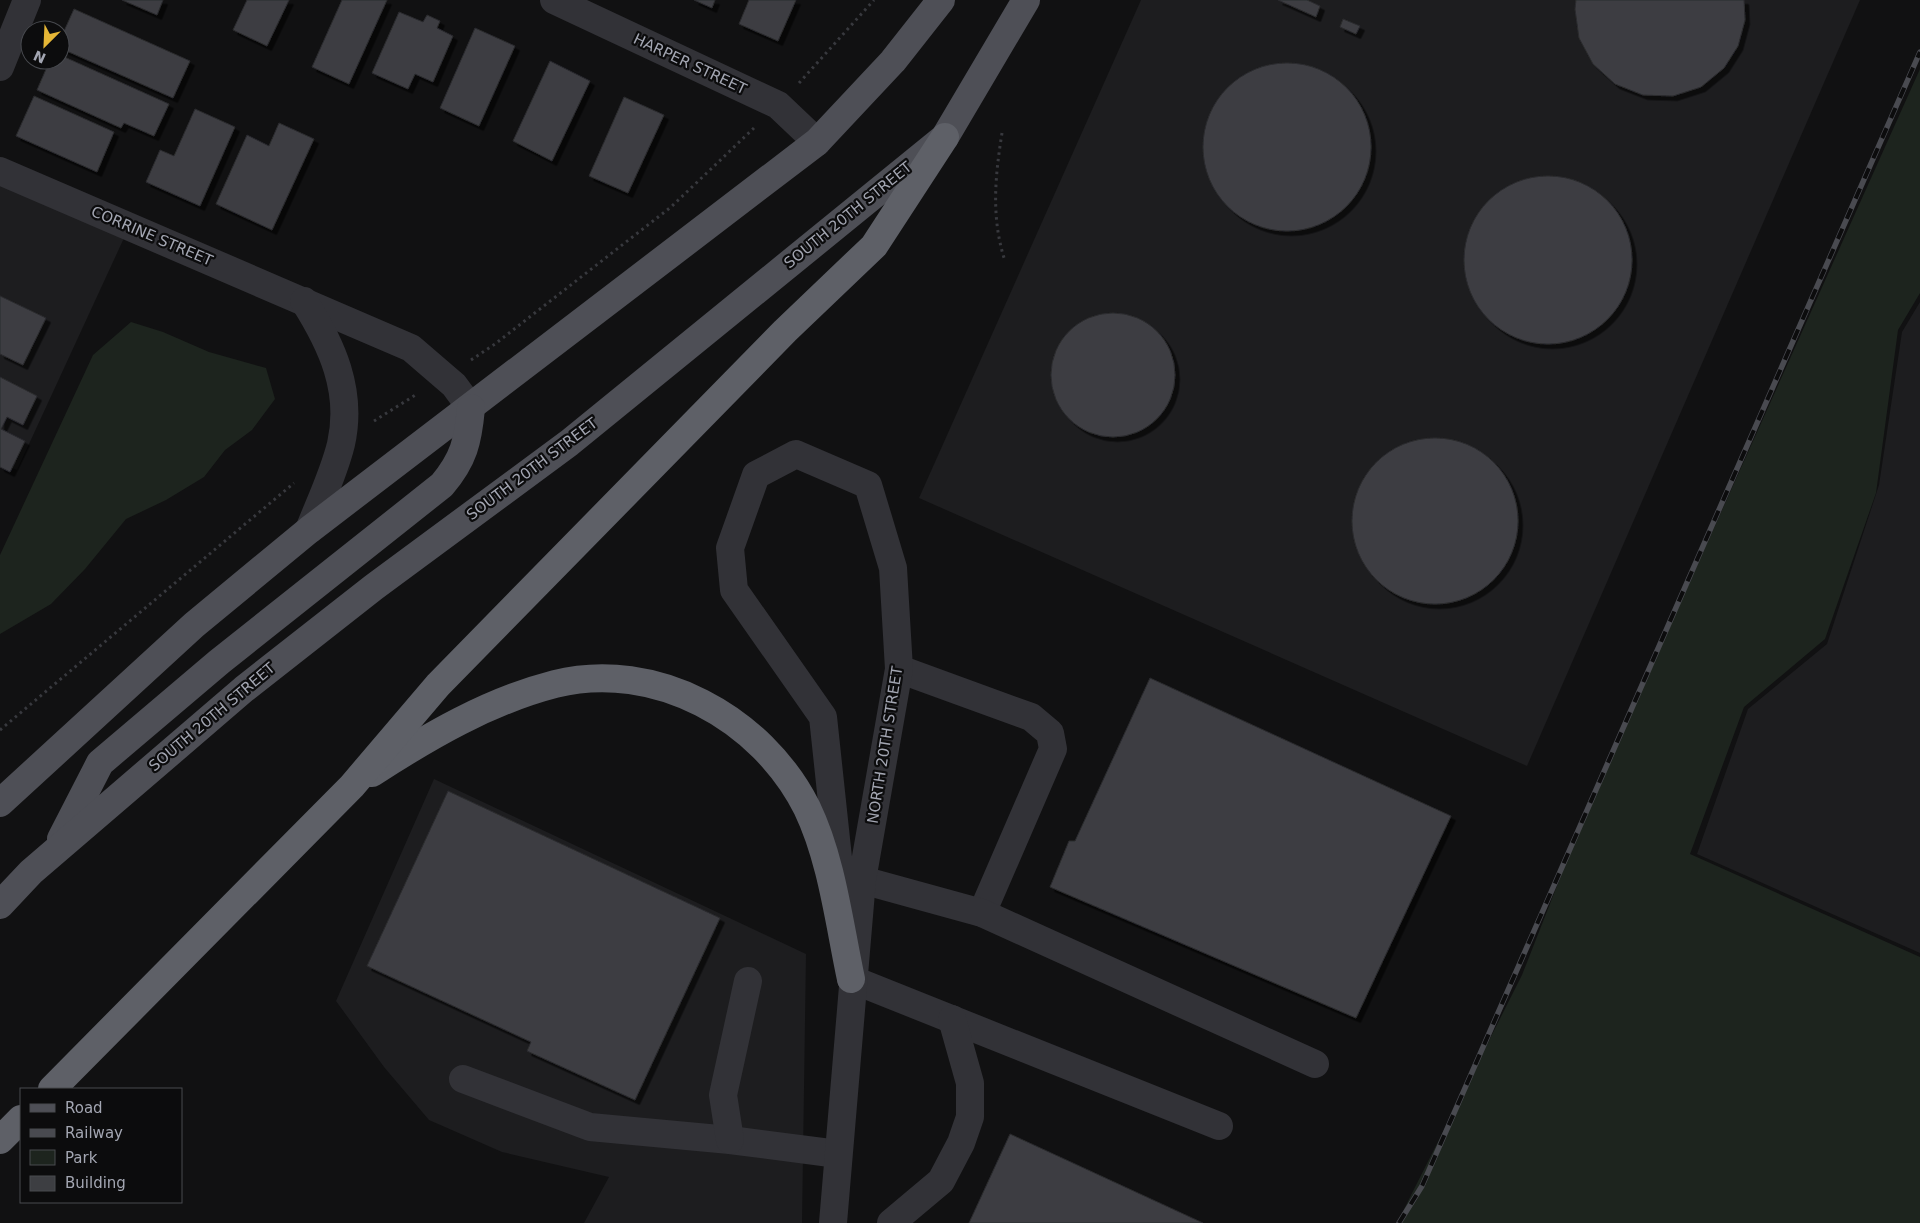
<svg xmlns="http://www.w3.org/2000/svg" width="1920" height="1223" viewBox="0 0 1920 1223" font-family="'DejaVu Sans',sans-serif">
<style>
.built{fill:#1d1d1f}
.green{fill:#1d241e}
.building{fill:#3d3e42;stroke:#2b2b2e;filter:url(#shadow)}
.lines{fill:none;stroke-linecap:round;stroke-linejoin:round}
.path{stroke:#38393e;stroke-width:3;stroke-dasharray:2.5 4;stroke-linecap:butt}
.minor{stroke:#323237;stroke-width:28}
.major{stroke:#4e4f56;stroke-width:28}
.highway{stroke:#5e6067;stroke-width:28}
.rail-casing{stroke:#494a50;stroke-width:5.5}
.rail{stroke:#0c0c0d;stroke-width:4;stroke-dasharray:11;stroke-linecap:butt}
.labels{text-anchor:middle;stroke-width:4.5;stroke-linejoin:round;paint-order:stroke}
.street-label{font-size:15px;fill:#a3a6b2;stroke:#0c0c0d}
</style>
<defs>
<filter id="shadow"><feDropShadow dx="4.5" dy="4.5" stdDeviation="0" flood-color="#0009"/></filter>
</defs>
<rect width="100%" height="100%" fill="#111112"/>
<g class="built">
<polygon points="1141,0 1860,0 1527,766 919,498"/>
<polygon points="0,171 130,225 17,470 0,463"/>
<polygon points="1920,302 1920,953 1697,854 1748,709 1827,644 1879,485 1902,332"/>
<polygon points="434,779 806,954 802,1223 584,1223 609,1177 502,1152 429,1120 384,1067 336,1001"/>
</g>
<g class="green">
<polygon points="1920,69 1920,293 1898,330 1876,493 1825,639 1744,707 1690,854 1920,957 1920,1223 1397,1223 1522,975 1582,822"/>
<polygon points="131,322 163,332 209,352 266,368 275,399 252,430 225,450 204,477 166,500 126,519 85,569 51,604 0,634 0,555 93,355"/>
</g>
<g class="building">
<polygon points="122,0 163,0 157,15"/>
<polygon points="247,0 289,0 267,46 233,30"/>
<polygon points="342,0 387,0 349,84 312,67"/>
<polygon points="694,0 715,0 712,8"/>
<polygon points="749,0 796,0 778,41 739,24"/>
<polygon points="1278,0 1307,0 1320,6 1316,17"/>
<polygon points="1576,0 1744,0 1745,20 1738,46 1724,68 1701,87 1673,96 1643,95 1615,84 1593,64 1579,38 1575,9"/>
<polygon points="74,9 190,61 173,98 60,48 60,40"/>
<polygon points="399,12 423,22 427,15 440,21 437,28 453,36 433,82 415,74 408,89 372,73"/>
<polygon points="1343,19 1360,26 1356,34 1340,27"/>
<polygon points="475,28 515,46 479,126 440,108"/>
<polygon points="60,55 169,104 154,136 124,123 121,128 37,90 50,60 60,60"/>
<polygon points="550,61 590,81 552,161 513,141"/>
<circle cx="1287" cy="147" r="84"/>
<polygon points="34,96 114,132 97,172 16,136"/>
<polygon points="624,97 664,115 628,193 589,176"/>
<polygon points="195,109 235,127 200,206 146,182 160,150 174,156"/>
<polygon points="279,123 314,139 272,230 216,204 247,135 269,146"/>
<circle cx="1548" cy="260" r="84"/>
<polygon points="0,296 46,318 23,365 0,354"/>
<circle cx="1113" cy="375" r="62"/>
<polygon points="0,377 37,396 23,425 7,417 1,429 25,441 10,472 0,467"/>
<circle cx="1435" cy="521" r="83"/>
<polygon points="1150,678 1451,816 1356,1018 1050,887 1069,841 1075,841"/>
<polygon points="448,791 720,918 635,1100 527,1051 531,1042 367,966"/>
<polygon points="1010,1134 1203,1223 969,1223"/>
</g>
<g class="lines">
<g class="path">
<polyline points="799,83 874,0"/>
<path d="M1002 133C995 177 991 218 1005 261"/>
<polyline points="471,360 495,344 671,207 754,128"/>
<polyline points="374,421 417,394"/>
<polyline points="0,730 294,483"/>
</g>
<g class="minor">
<polyline points="554,0 778,105 817,142"/>
<polyline points="0,67 27,0"/>
<polyline points="0,171 411,348 454,385 471,408"/>
<path d="M304 301C332 345 353 391 341 444 334 473 320 502 309 530"/>
<polyline points="899,669 1031,717 1050,733 1053,749 982,913"/>
<polyline points="862,880 982,913 1315,1064"/>
<polyline points="851,979 1219,1126"/>
<polyline points="463,1079 590,1127 730,1140 838,1154"/>
<polyline points="730,1140 723,1095 748,981"/>
<polyline points="833,1223 862,880 899,669 893,568 868,485 796,454 756,475 730,548 734,590 823,717 841,886"/>
<polyline points="891,1223 941,1181 961,1143 970,1117 970,1083 952,1019"/>
</g>
<g class="major">
<polyline points="0,803 194,625 309,530 817,142 893,61 941,0"/>
<path d="M61 839 100 763 219 662 442 485C464 459 468 441 471 408"/>
<polyline points="0,905 31,872 244,689 374,587 569,443 945,137 1026,0"/>
</g>
<g class="highway">
<path d="M372 773C429 736 489 701 555 684 655 659 762 718 807 808 832 860 839 923 851 979"/>
<polyline points="52,1089 352,786 438,685 785,331 874,246 945,137"/>
<polyline points="0,1140 21,1119"/>
</g>
<defs>
<polyline id="rail" points="1399,1223 1422,1186 1920,52"/>
</defs>
<use href="#rail" class="rail-casing"/>
<use href="#rail" class="rail"/>
</g>
<g class="labels">
<g class="street-label">
<text transform="translate(690 64) rotate(25)" y="5">HARPER STREET</text>
<text transform="translate(848 215) rotate(-39)" y="5">SOUTH 20TH STREET</text>
<text transform="translate(152 236) rotate(23)" y="5">CORRINE STREET</text>
<text transform="translate(532 469) rotate(-37)" y="5">SOUTH 20TH STREET</text>
<text transform="translate(212 717) rotate(-40)" y="5">SOUTH 20TH STREET</text>
<text transform="translate(885 745) rotate(-81)" y="5">NORTH 20TH STREET</text>
</g>
</g>
<rect x="20" y="1088" width="162" height="115" fill="#0c0c0d" stroke="#484a4f"/>
<rect x="30" y="1104" width="25" height="8" fill="#4e4f56" stroke="#484a4f"/>
<text x="65" y="1113" font-size="15" fill="#a3a6b2">Road</text>
<rect x="30" y="1129" width="25" height="8" fill="#494a50" stroke="#484a4f"/>
<text x="65" y="1138" font-size="15" fill="#a3a6b2">Railway</text>
<rect x="30" y="1150" width="25" height="15" fill="#1d241e" stroke="#484a4f"/>
<text x="65" y="1163" font-size="15" fill="#a3a6b2">Park</text>
<rect x="30" y="1176" width="25" height="15" fill="#3d3e42" stroke="#484a4f"/>
<text x="65" y="1188" font-size="15" fill="#a3a6b2">Building</text>
<g transform="translate(45 45) rotate(204)"><circle r="24" fill="#0c0c0d" stroke="#484a4f"/>
<path d="M0-4L9 19L0 12L-9 19Z" fill="#e5b636"/>
<text y="-8" font-size="14" font-weight="bold" text-anchor="middle" fill="#a3a6b2">N</text>
</g>
</svg>
